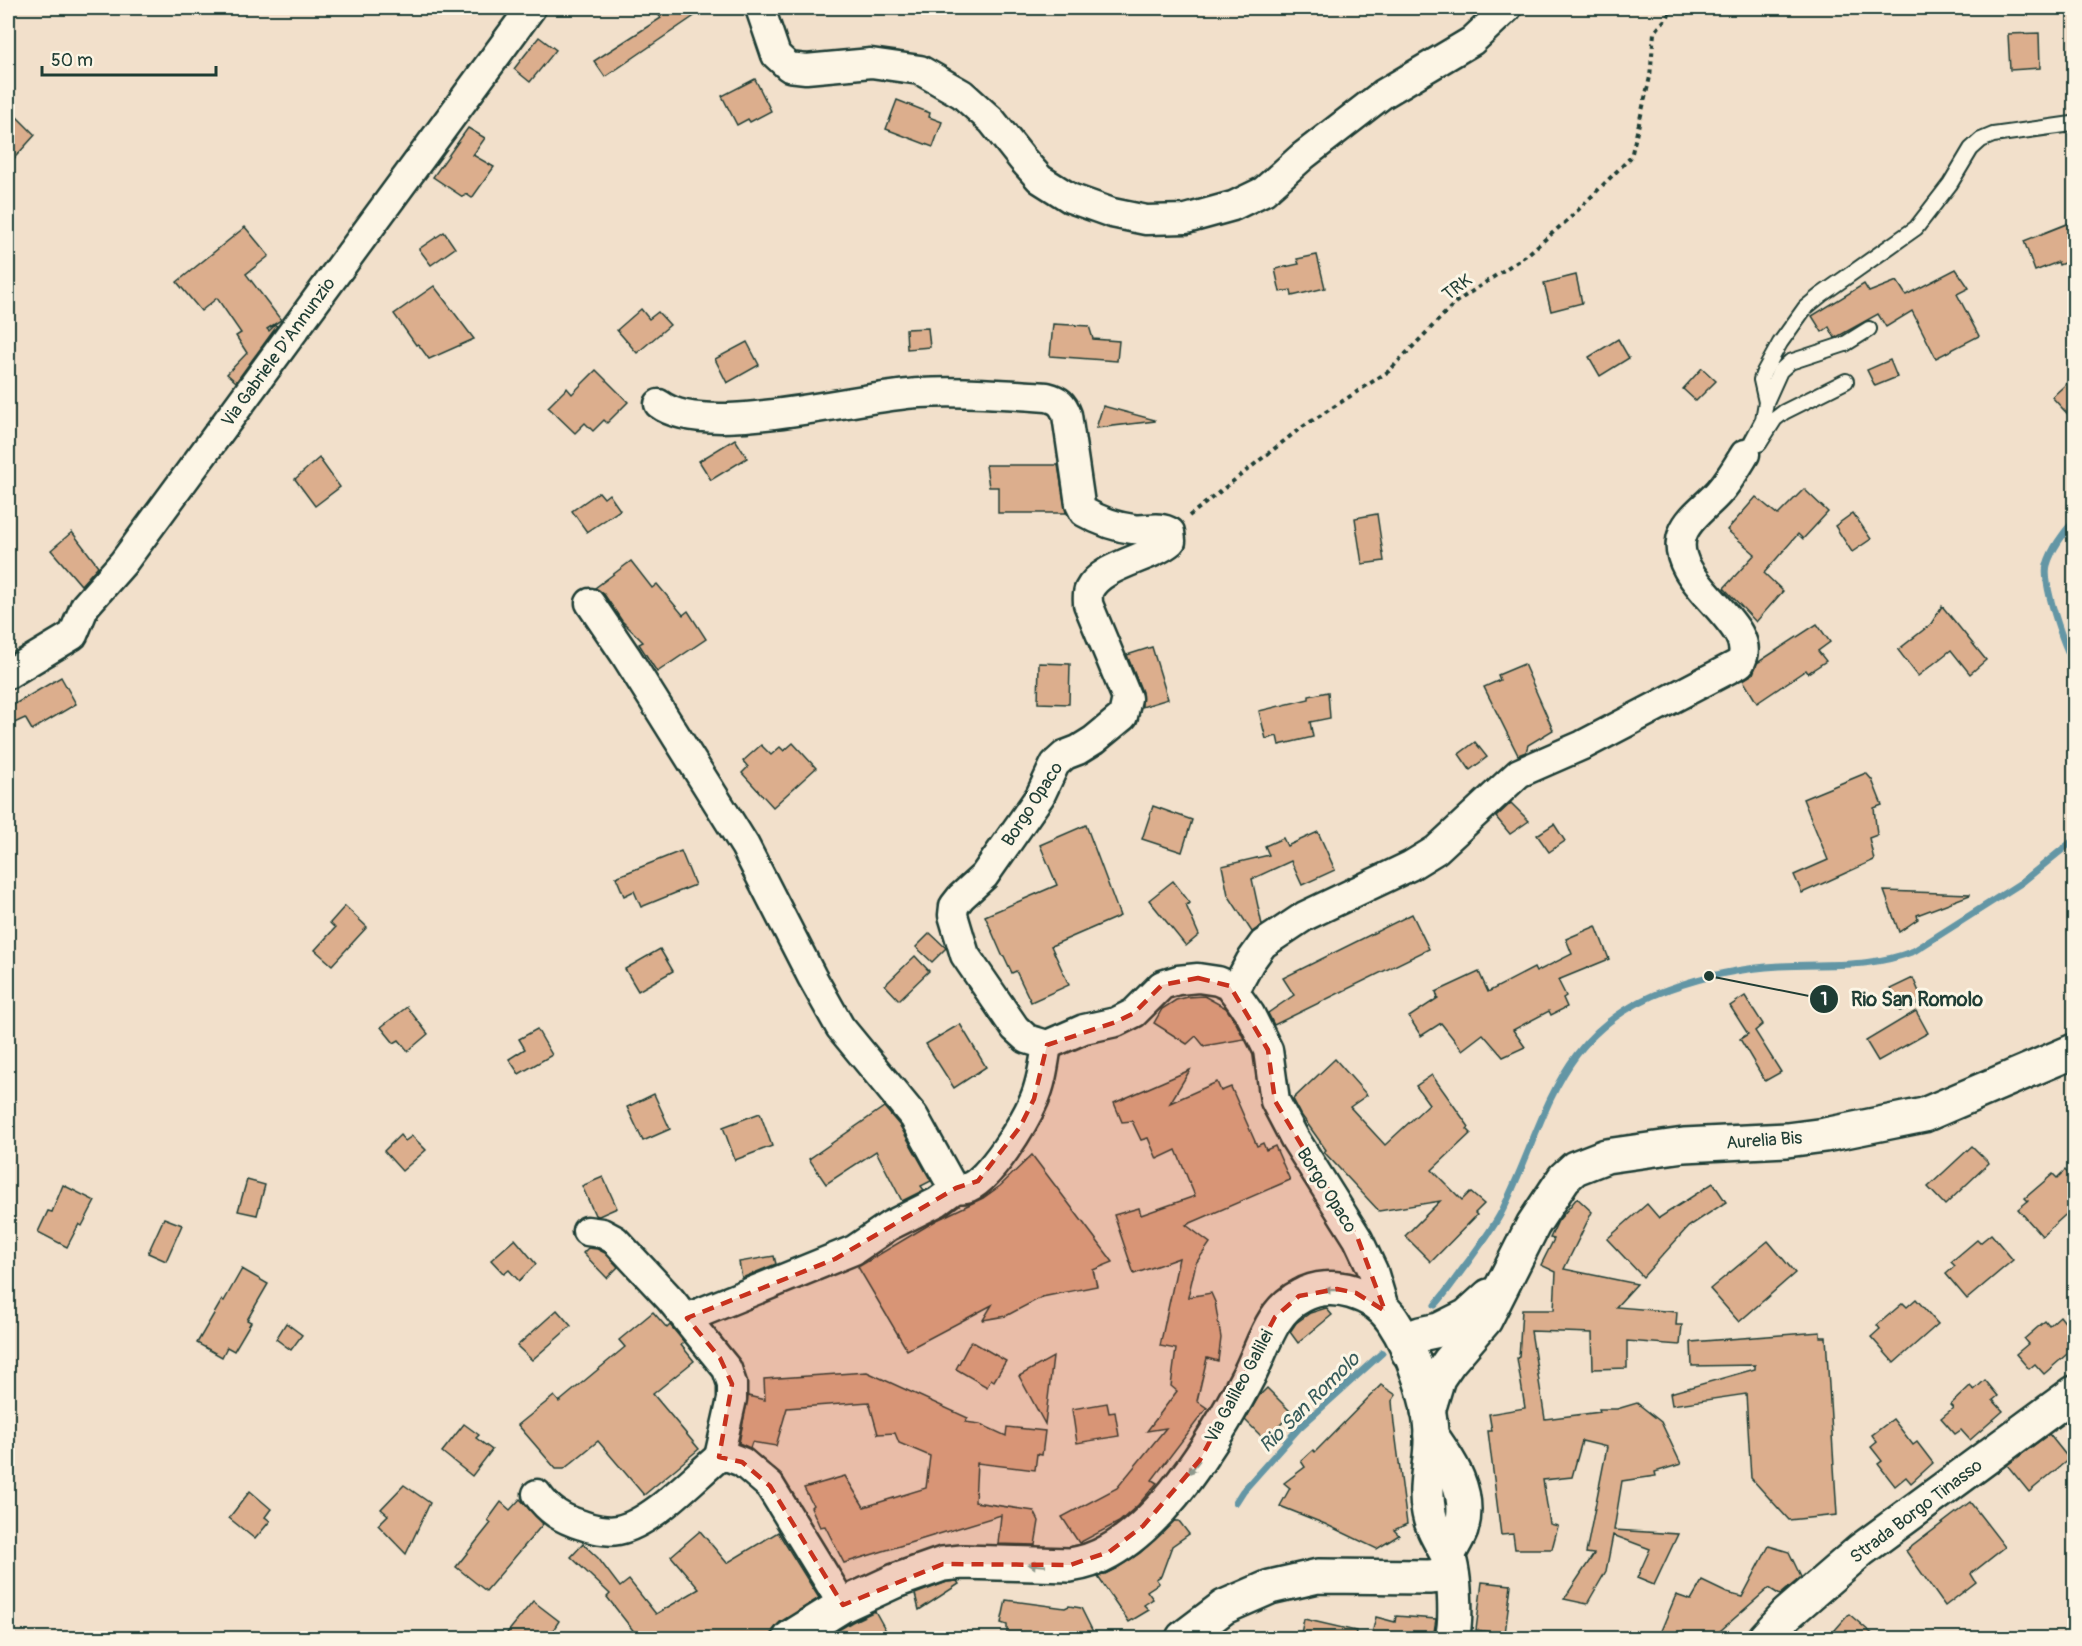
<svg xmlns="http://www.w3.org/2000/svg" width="2082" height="1646" viewBox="0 0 2082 1646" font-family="Pangolin,sans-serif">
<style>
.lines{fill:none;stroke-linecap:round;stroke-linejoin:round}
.stream{stroke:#6396a5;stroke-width:7}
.building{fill:#dcae8d;stroke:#1f3d34;stroke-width:1.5}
.service-casing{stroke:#1f3d34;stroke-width:18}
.minor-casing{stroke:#1f3d34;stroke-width:33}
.tertiary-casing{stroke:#1f3d34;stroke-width:38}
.secondary-casing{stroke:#1f3d34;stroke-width:38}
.trunk-casing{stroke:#1f3d34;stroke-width:38}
.path{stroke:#1f3d34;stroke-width:4;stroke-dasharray:4.5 4.5;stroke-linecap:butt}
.service{stroke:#fcf5e5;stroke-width:14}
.minor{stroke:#fcf5e5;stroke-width:28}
.tertiary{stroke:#fcf5e5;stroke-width:33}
.secondary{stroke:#fcf5e5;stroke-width:33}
.trunk{stroke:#fcf5e5;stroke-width:33}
.oneway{fill:#8e998c}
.marked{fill:#c8321e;fill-opacity:0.2;stroke:#c8321e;stroke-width:4.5;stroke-dasharray:12 8;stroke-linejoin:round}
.labels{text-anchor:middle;stroke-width:6;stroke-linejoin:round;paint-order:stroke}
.street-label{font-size:18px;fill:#1f3d34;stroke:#fcf5e5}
.water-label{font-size:20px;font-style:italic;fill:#365b5a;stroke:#fcf5e5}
.leader{fill:none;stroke:#1f3d34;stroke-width:2}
.callout-dot{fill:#1f3d34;stroke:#fcf5e5;stroke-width:2}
.mark-label{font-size:18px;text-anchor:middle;font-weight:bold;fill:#fff}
.callout-label{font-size:20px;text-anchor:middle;font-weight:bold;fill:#1f3d34;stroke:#fcf5e5;stroke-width:6;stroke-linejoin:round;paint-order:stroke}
</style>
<rect width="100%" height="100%" fill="#f2e0cb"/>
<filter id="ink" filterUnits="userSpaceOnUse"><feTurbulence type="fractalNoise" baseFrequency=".0167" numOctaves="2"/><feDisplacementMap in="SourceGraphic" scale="12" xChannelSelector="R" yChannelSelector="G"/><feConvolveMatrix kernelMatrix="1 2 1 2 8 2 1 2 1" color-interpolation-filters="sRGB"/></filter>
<g filter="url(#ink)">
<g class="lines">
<g class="stream">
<path d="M2074 521C2064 532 2051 550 2047 565 2042 583 2064 647 2074 663"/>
<path d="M1435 1305C1447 1292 1457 1276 1468 1262 1479 1246 1492 1230 1501 1213 1549 1117 1554 1031 1669 989 1705 976 1741 968 1780 966 1827 963 1869 969 1914 951L2021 883 2074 840"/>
<polyline points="1236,1502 1243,1491 1299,1428 1382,1353"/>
</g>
</g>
<g class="building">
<polygon points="653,8 706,8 605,77 594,61 661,18"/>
<polygon points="2039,33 2040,68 2010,70 2008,34"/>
<polygon points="539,37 556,50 530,82 514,69"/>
<polygon points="755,79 771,111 750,122 748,119 737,125 722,96"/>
<polygon points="897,100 930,113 929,117 942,122 933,147 886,129"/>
<polygon points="8,108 35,135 8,165"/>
<polygon points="468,128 485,138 473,155 494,167 472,198 466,194 463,197 433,177"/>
<polygon points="2074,221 2074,259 2059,265 2058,262 2035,271 2024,241"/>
<polygon points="245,227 269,256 246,274 281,320 267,329 269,331 275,325 277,326 236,382 227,374 247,353 236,336 241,333 217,298 201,311 177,282"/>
<polygon points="444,232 455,248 431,265 419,249"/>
<polygon points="1317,255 1325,288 1292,296 1291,290 1280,292 1275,269 1299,264 1297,259"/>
<polygon points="1956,269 1969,288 1957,294 1979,336 1936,358 1912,311 1886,327 1878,314 1835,338 1829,327 1822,332 1812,316 1864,284 1869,292 1897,281 1906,295"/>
<polygon points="1576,275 1582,303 1551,311 1544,283"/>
<polygon points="434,286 474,339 429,359 418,344 416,345 394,314"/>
<polygon points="641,309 649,319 658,312 670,325 637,353 617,330"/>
<polygon points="1053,324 1089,326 1093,339 1119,341 1117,361 1050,356"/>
<polygon points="928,328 930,347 907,349 906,329"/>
<polygon points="1618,339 1629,358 1600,376 1589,357"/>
<polygon points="747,342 759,365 727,383 715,359"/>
<polygon points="1890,360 1897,377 1875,386 1867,370"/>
<polygon points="1702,368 1716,381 1696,401 1683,389"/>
<polygon points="596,370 628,402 607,423 604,420 593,431 585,423 575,433 548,407 567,388 572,394"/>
<polygon points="2074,377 2074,421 2052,397"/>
<polygon points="1103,406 1155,420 1155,421 1096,428"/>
<polygon points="735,439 747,458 711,480 699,461"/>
<polygon points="319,458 340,487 315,506 295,479"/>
<polygon points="986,465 1058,465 1066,513 998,513 998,487 989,487"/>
<polygon points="1804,489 1828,512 1803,539 1798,534 1764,573 1783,591 1756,622 1724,588 1755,554 1727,530 1756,497 1778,515"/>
<polygon points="599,492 604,498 609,494 620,510 587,532 572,511"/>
<polygon points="1853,513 1871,539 1852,552 1835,526"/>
<polygon points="1377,514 1384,561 1362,564 1355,518"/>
<polygon points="72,532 98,566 81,585 51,550"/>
<polygon points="631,561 652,588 657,584 683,615 688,611 706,639 657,672 639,644 643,642 622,621 604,594 595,588"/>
<polygon points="1942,606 1986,660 1970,674 1951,650 1918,676 1898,650 1931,624"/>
<polygon points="1817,624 1830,642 1818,651 1826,661 1808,673 1806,670 1757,703 1743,680 1753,674 1757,663"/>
<polygon points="1152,647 1168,699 1142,707 1142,692 1127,655"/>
<polygon points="1039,663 1070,664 1069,704 1038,703"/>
<polygon points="1524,664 1553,730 1528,745 1526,752 1518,755 1484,687 1500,680 1498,675"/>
<polygon points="61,677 76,704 32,730 25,718 8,726 8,708"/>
<polygon points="1328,692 1330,718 1310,722 1313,737 1279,745 1277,736 1266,739 1259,711 1309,699 1309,696"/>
<polygon points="1475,742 1487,757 1470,770 1459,754"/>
<polygon points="793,743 816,768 773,807 742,773 748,767 743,761 761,745 771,755 780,747 784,751"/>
<polygon points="1866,773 1872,780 1882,805 1874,808 1877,835 1869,838 1874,860 1802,893 1794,875 1828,860 1803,799"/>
<polygon points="1511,803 1529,821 1510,834 1496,817"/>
<polygon points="1153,806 1192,820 1182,852 1142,839"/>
<polygon points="1554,824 1565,841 1549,852 1537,835"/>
<polygon points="1086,825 1120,916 1051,946 1069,985 1031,1002 1016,971 1012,973 1004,956 1002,955 985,916 1057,885 1040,845"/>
<polygon points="1318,832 1335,870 1302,885 1291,861 1252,879 1262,925 1252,932 1228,895 1222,866 1269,855 1265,846 1283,838 1287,846"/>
<polygon points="681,851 695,885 641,907 634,891 624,896 616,877"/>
<polygon points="1173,881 1190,903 1186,905 1199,935 1186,946 1149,900"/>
<polygon points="1884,891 1970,894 1970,895 1917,915 1918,919 1899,932"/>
<polygon points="345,906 367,927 332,965 315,950 335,928 330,923"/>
<polygon points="1412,914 1429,949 1274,1025 1268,1013 1294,995 1283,978"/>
<polygon points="1596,926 1609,959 1558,980 1566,996 1563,998 1567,1007 1551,1015 1549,1011 1513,1030 1525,1047 1503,1057 1483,1034 1462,1050 1441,1023 1421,1036 1409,1017 1438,998 1436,992 1479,972 1488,992 1534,968 1536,972 1572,954 1566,939"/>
<polygon points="930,933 946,948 932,962 916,947"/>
<polygon points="660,949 673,971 638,991 625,969"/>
<polygon points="915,956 929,971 899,1000 885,985"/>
<polygon points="1913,978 1923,1001 1900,1011 1890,989"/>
<polygon points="1204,996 1226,1008 1236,1023 1244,1039 1204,1046 1196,1036 1187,1044 1154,1023 1162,1009 1176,1000 1188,997"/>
<polygon points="1745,996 1763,1024 1755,1031 1781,1072 1765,1081 1740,1039 1748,1034 1730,1006"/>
<polygon points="407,1007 428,1034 408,1051 399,1040 394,1043 381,1027"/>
<polygon points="1916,1011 1928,1033 1878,1061 1866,1041"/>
<polygon points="960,1024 986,1067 954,1088 926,1044"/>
<polygon points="537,1029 552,1055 519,1074 509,1059 525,1049 519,1039"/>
<polygon points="1335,1059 1367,1095 1350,1107 1385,1145 1429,1104 1416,1086 1432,1075 1469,1127 1467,1129 1471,1133 1432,1170 1462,1200 1470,1192 1484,1204 1475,1213 1477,1215 1431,1262 1405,1236 1440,1201 1379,1211 1324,1152 1326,1150 1302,1116 1293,1099"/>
<polygon points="1190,1070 1170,1103 1217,1082 1221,1091 1231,1087 1257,1146 1263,1143 1266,1150 1275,1146 1290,1180 1186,1225 1210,1243 1196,1263 1188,1297 1211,1293 1215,1302 1221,1338 1218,1361 1207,1358 1197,1401 1207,1408 1152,1480 1157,1483 1138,1505 1119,1522 1079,1543 1062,1517 1117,1488 1166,1428 1147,1431 1177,1391 1171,1386 1176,1349 1160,1346 1179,1258 1134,1274 1114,1215 1139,1208 1141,1215 1195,1196 1176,1150 1157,1159 1148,1138 1141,1140 1132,1121 1122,1122 1114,1103"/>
<polygon points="654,1094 670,1129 643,1141 627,1107"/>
<polygon points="884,1107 900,1126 931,1181 921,1186 924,1190 902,1201 876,1151 826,1184 809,1159"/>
<polygon points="760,1113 772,1146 735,1160 723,1127"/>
<polygon points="400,1135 405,1141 412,1136 426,1150 402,1171 384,1151"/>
<polygon points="1972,1146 1989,1163 1945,1205 1928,1187"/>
<polygon points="1032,1155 1113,1262 1093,1270 1097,1286 1042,1297 1006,1316 983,1320 992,1305 907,1350 858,1267 937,1220 983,1198 1000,1186"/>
<polygon points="2065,1170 2074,1181 2074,1207 2042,1236 2018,1209 2028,1201 2025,1198 2053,1174 2057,1178"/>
<polygon points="603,1177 617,1208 599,1216 595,1215 582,1186"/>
<polygon points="247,1180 265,1185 257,1215 238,1211"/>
<polygon points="1713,1183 1726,1202 1688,1227 1643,1277 1607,1239 1647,1204 1659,1218"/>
<polygon points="63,1185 95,1201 82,1226 79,1224 67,1247 38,1232 48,1211 52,1212"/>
<polygon points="1577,1198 1592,1212 1564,1269 1637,1284 1616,1307 1677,1312 1676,1325 1682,1325 1680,1345 1627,1341 1627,1368 1593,1369 1592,1333 1531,1331 1545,1419 1600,1412 1599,1409 1617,1409 1637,1403 1661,1422 1681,1464 1655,1472 1656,1476 1622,1481 1614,1530 1678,1534 1654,1585 1637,1578 1650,1549 1613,1535 1606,1571 1587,1604 1564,1599 1594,1554 1586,1553 1607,1447 1582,1441 1572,1477 1543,1480 1550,1524 1558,1526 1552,1549 1515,1549 1513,1534 1501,1535 1488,1431 1492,1431 1489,1414 1525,1408 1517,1358 1519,1357 1522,1310 1554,1310 1556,1272 1541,1265 1554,1239 1550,1238 1558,1221"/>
<polygon points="164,1218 182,1225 166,1261 148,1253"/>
<polygon points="1991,1234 2013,1260 1967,1299 1946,1274 1955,1266 1951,1262 1977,1240 1980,1243"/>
<polygon points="515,1239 536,1264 519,1281 509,1270 504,1274 491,1260"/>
<polygon points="1768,1241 1795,1273 1739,1322 1710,1289"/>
<polygon points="588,1248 597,1249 605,1253 618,1267 607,1278 583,1253"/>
<polygon points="774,1256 776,1264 742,1278 739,1262"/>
<polygon points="242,1269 268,1284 247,1320 251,1322 234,1351 227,1347 222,1357 197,1343 222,1300 224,1301"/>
<polygon points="1916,1299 1938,1324 1894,1363 1871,1337 1880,1329 1877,1325 1903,1303 1907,1307"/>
<polygon points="1326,1308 1332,1315 1298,1343 1290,1332 1296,1323 1310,1313"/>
<polygon points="557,1310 571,1326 532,1360 517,1346"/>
<polygon points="653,1312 667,1328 670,1325 684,1342 681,1345 694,1361 653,1394 699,1449 644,1495 598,1441 564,1469 556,1469 518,1425 554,1396 559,1402 625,1347 619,1340"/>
<polygon points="2060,1316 2074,1334 2074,1348 2044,1374 2035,1364 2029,1369 2016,1354 2028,1344 2024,1339 2045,1321 2049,1326"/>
<polygon points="286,1323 302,1335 291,1350 276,1339"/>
<polygon points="1820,1332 1820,1337 1826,1337 1837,1515 1789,1520 1751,1478 1746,1394 1672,1405 1670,1393 1755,1369 1755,1365 1692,1366 1691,1342"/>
<polygon points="971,1341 1006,1361 994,1381 991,1379 987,1387 956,1369"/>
<polygon points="1053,1357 1045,1424 1019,1376"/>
<polygon points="867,1372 968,1418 965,1422 980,1424 1006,1436 1007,1427 1045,1431 1042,1455 1037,1454 1035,1470 977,1463 975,1502 1034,1511 1039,1521 1035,1545 998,1544 1001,1515 844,1563 825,1526 820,1527 811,1507 813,1505 804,1488 845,1476 864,1507 926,1488 930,1456 899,1443 895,1433 878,1434 869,1402 787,1408 776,1446 752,1442 750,1448 739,1443 748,1396 765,1400 764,1379"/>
<polygon points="1985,1380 1998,1396 1993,1400 2003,1411 1970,1440 1961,1430 1955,1434 1941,1418 1953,1408 1950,1405 1970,1386 1974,1390"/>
<polygon points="1381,1385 1396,1395 1392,1401 1394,1424 1407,1524 1394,1530 1399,1535 1377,1549 1325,1524 1280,1506 1290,1488 1284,1483 1305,1467 1301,1461 1313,1450 1315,1452"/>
<polygon points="1267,1388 1292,1413 1265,1440 1245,1420 1259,1396"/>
<polygon points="1107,1403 1109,1413 1115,1412 1119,1436 1077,1443 1072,1409"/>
<polygon points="1893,1419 1913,1445 1917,1442 1933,1463 1911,1483 1906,1477 1895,1486 1878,1464 1882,1461 1871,1447 1877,1442 1872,1435"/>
<polygon points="464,1424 479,1435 476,1438 492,1450 472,1476 442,1452"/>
<polygon points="2049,1434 2069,1459 2029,1492 2007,1465"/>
<polygon points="404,1485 430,1503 406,1554 378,1525 388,1515 381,1509"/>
<polygon points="250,1491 271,1509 265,1517 270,1521 255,1539 229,1518"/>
<polygon points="520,1499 543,1524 486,1591 456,1567 491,1523 488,1520 501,1502 510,1510"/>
<polygon points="1970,1502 2005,1547 1971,1574 1976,1582 1945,1606 1906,1551"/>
<polygon points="1174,1521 1179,1521 1189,1534 1172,1546 1161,1576 1156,1579 1159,1583 1147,1591 1153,1599 1144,1605 1149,1610 1129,1622 1098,1577 1117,1568 1140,1553"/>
<polygon points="700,1531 727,1563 778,1532 819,1598 780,1622 773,1630 771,1638 639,1638 607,1597 610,1594 571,1557 583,1544 598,1558 620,1587 629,1580 656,1614 699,1589 671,1556"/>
<polygon points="1769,1546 1789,1552 1801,1577 1780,1595 1769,1588 1712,1638 1658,1638 1676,1595 1691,1600 1702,1581 1727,1593 1742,1597"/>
<polygon points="957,1581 959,1584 919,1610 915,1594 947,1582"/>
<polygon points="1482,1582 1511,1585 1505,1634 1476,1630"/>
<polygon points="1006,1600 1065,1608 1069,1606 1081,1608 1096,1638 1007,1638 1007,1625 1001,1623"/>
<polygon points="533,1601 559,1621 548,1638 503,1638"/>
<polygon points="875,1611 890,1638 825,1638 852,1622"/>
<polygon points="1849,1614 1877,1638 1828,1638"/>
<polygon points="1396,1616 1436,1619 1433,1638 1371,1638 1376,1617 1395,1622"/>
<polygon points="1304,1619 1356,1631 1355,1638 1300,1638"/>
</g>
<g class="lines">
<defs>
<g id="service">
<polyline points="1766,402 1780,371 1790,362 1845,344 1869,329"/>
<polyline points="1759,444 1775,419 1784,412 1846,381"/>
<polyline points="1745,454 1763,420 1766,402 1761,380 1764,372 1780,343 1805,308 1821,295 1916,228 1950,184 1971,149 1981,140 1993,135 2072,124"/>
</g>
<g id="minor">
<polyline points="760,8 776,55 789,67 806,69 871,63 920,70 962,94 992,121 1023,160 1040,179 1070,198 1112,213 1146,220 1186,219 1233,206 1264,191 1303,156 1383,94 1472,41 1507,8"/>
<path d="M659 404C706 440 860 395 920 393 962 391 1005 394 1047 397 1059 400 1063 404 1067 415L1080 504 1084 512C1098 520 1117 527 1133 529 1146 531 1159 525 1170 532L1171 541C1150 559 1102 564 1089 590 1087 594 1088 599 1088 604L1127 698 1123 716 1094 740 1078 750 1065 755 1055 764 1040 796 984 876 961 897 954 906 953 915 965 955 1015 1028 1027 1039 1047 1045 1084 1029 1116 1022 1134 1013 1162 985 1178 980 1198 978 1218 981 1230 986 1250 1014 1268 1050 1275 1101 1295 1139 1358 1239 1373 1271 1385 1311"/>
<path d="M590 603 626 656 745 846 812 977 840 1027 914 1117 950 1182 956 1188C960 1188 963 1189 966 1188 989 1182 1025 1121 1034 1100 1042 1082 1044 1063 1047 1045"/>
<polyline points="8,674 73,635 85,606 123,563 531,8"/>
<path d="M1234 992 1250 962 1263 944 1305 916 1410 866 1436 850 1519 773 1583 745 1740 663C1764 625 1664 581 1683 533 1689 517 1708 505 1719 492 1729 481 1737 467 1745 454"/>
<polyline points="587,1231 602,1233 615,1240 670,1299 727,1369 732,1384 732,1399 719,1457"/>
<polyline points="687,1318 854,1250 889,1226 937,1202 956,1188"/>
<path d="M537 1494C549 1511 562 1519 582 1525 592 1529 607 1532 618 1530 651 1524 692 1479 719 1457H729L742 1462 770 1486 843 1605"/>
</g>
<polyline id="tertiary" points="1765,1638 1787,1614 1861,1550 2074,1393"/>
<g id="secondary">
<path d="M1431 1435C1451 1463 1472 1493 1461 1530 1458 1538 1452 1547 1448 1555"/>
<path d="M790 1638 843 1605 895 1581 943 1564 962 1562 1070 1565C1083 1563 1096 1559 1108 1552 1168 1519 1219 1433 1250 1373 1264 1345 1271 1311 1301 1296 1331 1279 1375 1293 1393 1321 1412 1349 1431 1403 1431 1436 1432 1462 1423 1486 1429 1513 1432 1529 1440 1540 1447 1554 1455 1569 1457 1621 1452 1638"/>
<polyline points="1183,1638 1224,1607 1270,1587 1318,1576 1429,1577 1452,1575"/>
</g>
<g id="trunk">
<polyline points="1408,1352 1410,1345 1420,1334 1439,1330 1467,1316 1489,1296"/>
<polyline points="1428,1411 1438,1378 1449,1362 1485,1320 1533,1225 1564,1178 1575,1168 1606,1156 1684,1145 1787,1140 1825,1135 1924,1115 2074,1051"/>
</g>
</defs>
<use href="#service" class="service-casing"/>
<use href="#minor" class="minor-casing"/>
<use href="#tertiary" class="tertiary-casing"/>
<use href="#secondary" class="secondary-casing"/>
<use href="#trunk" class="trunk-casing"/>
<polyline class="path" points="1189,516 1298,430 1389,371 1456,302 1528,254 1570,218 1631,157 1650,77 1654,33 1672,11 1673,8"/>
<use href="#service" class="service"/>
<use href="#minor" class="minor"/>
<use href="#tertiary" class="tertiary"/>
<use href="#secondary" class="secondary"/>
<use href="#trunk" class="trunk"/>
</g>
<defs><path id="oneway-solid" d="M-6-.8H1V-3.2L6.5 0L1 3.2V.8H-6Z" transform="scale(1.5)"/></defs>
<g class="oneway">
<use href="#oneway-solid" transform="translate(1332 1290) rotate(-179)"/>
<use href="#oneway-solid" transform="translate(1194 1467) rotate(129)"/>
<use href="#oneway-solid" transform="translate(1037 1565) rotate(-176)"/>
</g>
</g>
<path class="marked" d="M1198 978 1230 986 1268 1050 1275 1101 1358 1239 1385 1311 1356 1293 1337 1289 1299 1296 1275 1317 1200 1460 1143 1526 1109 1552 1070 1565 943 1564 843 1605 770 1486 742 1462 719 1457 732 1384 720 1358 687 1318 835 1259 956 1188 978 1181 1020 1127 1034 1099 1047 1045 1116 1022 1134 1013 1162 985Z"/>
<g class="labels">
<g class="street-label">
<text transform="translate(1457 287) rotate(-37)" y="6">TRK</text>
<text transform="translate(278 352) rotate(-54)" y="6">Via Gabriele D'Annunzio</text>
<text transform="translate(1032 804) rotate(-57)" y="6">Borgo Opaco</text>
<text transform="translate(1764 1140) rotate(-4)" y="6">Aurelia Bis</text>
<text transform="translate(1327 1190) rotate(58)" y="6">Borgo Opaco</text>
<text transform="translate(1239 1386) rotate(-62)" y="6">Via Galileo Galilei</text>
<text transform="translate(1916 1511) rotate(-37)" y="6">Strada Borgo Tinasso</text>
</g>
<g class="water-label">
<text transform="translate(1309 1402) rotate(-45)" y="7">Rio San Romolo</text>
</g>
</g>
<path class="leader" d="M1709 976L1824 999"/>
<g class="callout-dot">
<circle cx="1709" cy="976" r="6"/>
<circle cx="1824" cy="999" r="15"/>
</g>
<g class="mark-label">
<text x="1824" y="1005">1</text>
</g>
<g class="callout-label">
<text x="1917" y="1006">Rio San Romolo</text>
</g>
<rect width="2082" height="1646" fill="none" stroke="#fcf5e5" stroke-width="30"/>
<rect x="15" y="15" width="2052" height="1616" fill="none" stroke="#1f3d34" stroke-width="2" filter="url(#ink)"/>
<path d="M42 66v9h174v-9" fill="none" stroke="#1f3d34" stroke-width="3"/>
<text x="51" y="66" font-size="18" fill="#1f3d34" stroke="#fcf5e5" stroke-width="4.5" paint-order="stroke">50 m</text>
</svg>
